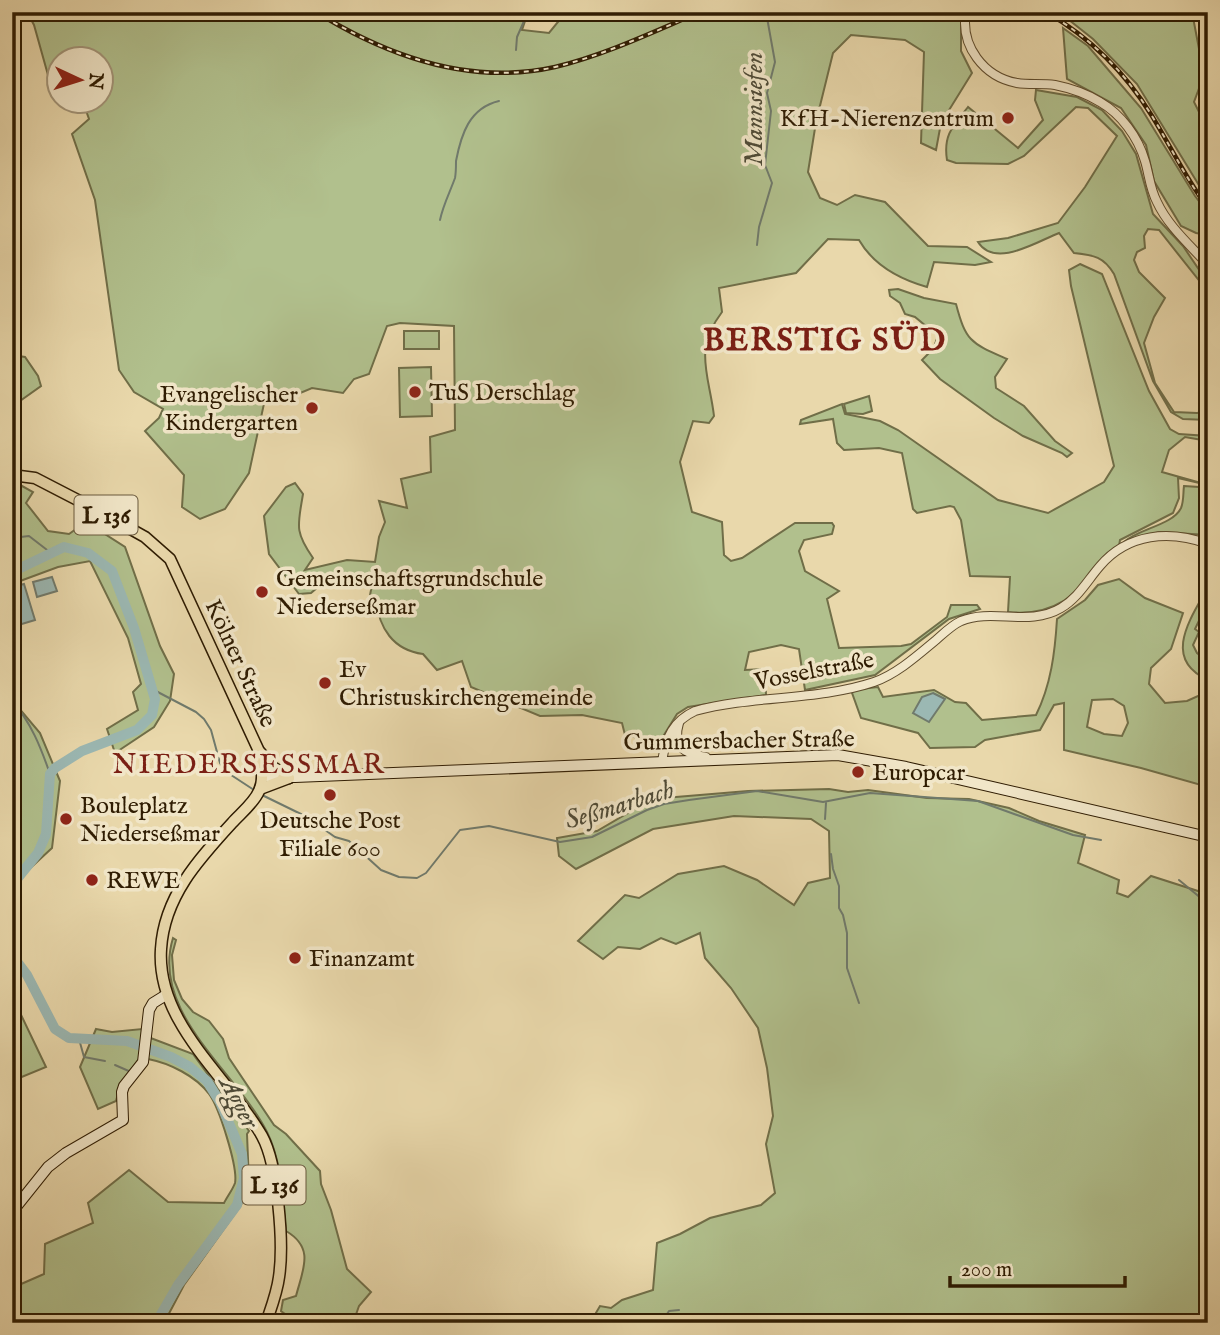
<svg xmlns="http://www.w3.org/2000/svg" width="1220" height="1335" viewBox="0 0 1220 1335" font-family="'IM FELL English',serif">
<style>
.green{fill:#b1c08d;stroke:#706e48;stroke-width:2;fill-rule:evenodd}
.water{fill:#9bb8b3;stroke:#707a6c;stroke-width:2}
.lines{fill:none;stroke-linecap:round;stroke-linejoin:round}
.stream{stroke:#707a6c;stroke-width:2}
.river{stroke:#9bb8b3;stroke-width:10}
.tertiary-casing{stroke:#5e4b2c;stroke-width:10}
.secondary-casing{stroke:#2f1c02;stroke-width:12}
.primary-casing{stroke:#2f1c02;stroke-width:13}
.tertiary{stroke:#f1e6c8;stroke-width:8}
.secondary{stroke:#f1e6c8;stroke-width:10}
.primary{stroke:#e9d8ab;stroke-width:10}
.rail-casing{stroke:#2f1c02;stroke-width:4.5}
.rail{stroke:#f1e6c8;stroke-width:2;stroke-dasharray:5;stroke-linecap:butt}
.poi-dot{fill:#8f2418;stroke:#f1e6c8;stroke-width:2.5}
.labels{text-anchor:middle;stroke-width:7;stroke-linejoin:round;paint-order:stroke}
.shield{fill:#f1e6c8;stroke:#69593d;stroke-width:2}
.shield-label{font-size:23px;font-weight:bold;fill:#2f1c02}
.poi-label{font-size:24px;fill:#2f1c02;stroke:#f1e6c8;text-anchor:start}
.street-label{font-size:24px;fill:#2f1c02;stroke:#f1e6c8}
.water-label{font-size:26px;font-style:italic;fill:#4f4b37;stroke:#f1e6c8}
.quarter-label{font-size:28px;letter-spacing:2px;fill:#7a1f14;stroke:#f1e6c8}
.district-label{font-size:32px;font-weight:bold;letter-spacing:2px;fill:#7a1f14;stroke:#f1e6c8}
</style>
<rect width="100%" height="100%" fill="#e9d8ab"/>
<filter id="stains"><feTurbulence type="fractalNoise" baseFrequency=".00286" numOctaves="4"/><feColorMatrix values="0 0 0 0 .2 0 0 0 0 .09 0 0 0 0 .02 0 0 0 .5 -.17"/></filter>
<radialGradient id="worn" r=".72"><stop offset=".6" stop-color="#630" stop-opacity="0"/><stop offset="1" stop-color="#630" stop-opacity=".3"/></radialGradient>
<g class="green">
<path d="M27 12H528L522 30 549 33 566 12H961V51L972 73 941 123 936 150 921 143 924 52 905 40 851 35 833 53 816 122 808 172 820 198 837 205 855 195 885 202 928 246 967 247 991 262 975 265 934 262 927 287C899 279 874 266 859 240L828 239 796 273 719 288 722 312C693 350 709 374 714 416L709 423 693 421 680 462 692 512 722 522 724 555 731 561 742 558 795 523H832L834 526 832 534 804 540 799 551 805 571 839 591 827 599 839 648 901 646 911 644 947 617 951 605H977L980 609 949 619 875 675 805 690 799 649 781 645 749 652 745 670 765 669 766 695 688 707 677 714 659 743 625 735 622 723 582 715 540 716 471 687 462 661 437 670 423 654C393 650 379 628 376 600L370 595 373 580 369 574 324 582 311 593 299 594 269 554 264 516 286 487 295 483 303 494C298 525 294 531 313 558L305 570 347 560 375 562 379 537 385 522 379 501 407 508 401 479 431 472 430 437 455 430 454 326 400 323 387 326 369 374 354 379 343 393 312 388 279 402 265 399 249 473 225 509 200 519 182 507 184 475 145 431 159 418 163 409 134 392 119 370 95 200 72 134 89 119 83 102H102V60H60L59 75H48L34 25Z"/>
<polygon points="1059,12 1192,12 1204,75 1194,102 1204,122 1208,126 1208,200 1137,84 1093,39"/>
<polygon points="1063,28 1088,46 1141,108 1195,196 1208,213 1208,235 1196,233 1181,226 1154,181 1146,145 1121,108 1067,79"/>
<path d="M1036 90 1077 97 1102 110 1122 131 1136 154 1153 214 1183 246 1208 283V306L1201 283 1159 230 1148 229 1144 236 1145 248 1137 252 1134 260 1139 272 1165 298 1154 317 1144 343 1155 383 1174 412 1197 413 1208 411V420L1183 419 1171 412 1153 381 1114 274C1104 257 1094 255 1074 253L1059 233C1038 241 995 269 978 242L1008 238 1058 223 1085 187 1117 136 1088 108 1076 107 1024 156 1008 164 956 163 947 160C943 135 953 126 968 107L1018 148 1043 120 1035 100Z"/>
<path d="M1080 264 1102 274 1149 391 1170 429 1179 434 1208 436V441L1185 437 1169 450 1162 472 1208 485 1178 478 1179 498 1173 513 1120 540 1119 546C1084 583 1065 618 1008 612L1010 577 970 576 961 520 954 507 950 506 917 513 913 509 902 453 879 448 844 450 837 443 833 419 800 424 801 420 842 404 845 414 880 421 898 430 998 500 1048 513 1104 482 1114 466 1071 286 1069 270Z"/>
<path d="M898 289 924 298 956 304C966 342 971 343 1007 359L995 377 996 388 1024 406 1055 441 1072 453 1067 457 1062 453 1023 436 994 418 940 379 922 360 933 349 938 336 915 317 905 314 900 303 890 296 889 290Z"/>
<rect x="404" y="331" width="35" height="18"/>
<polygon points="12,355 25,357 38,376 41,386 20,401 18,465 12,466"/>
<polygon points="431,367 432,416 400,417 399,368"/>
<polygon points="869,396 872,411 863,414 846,413 844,404"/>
<polygon points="22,486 33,492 26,503 48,531 69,534 86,522 125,547 160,646 174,674 170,701 154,727 115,753 107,729 138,710 133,692 141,684 128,638 90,561 58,567 12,584 12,493"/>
<path d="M1184 486 1199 487 1205 500 1207 498 1202 489 1208 490V535L1159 532 1124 542C1138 529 1173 525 1181 508 1184 501 1183 493 1184 486Z"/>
<path d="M1119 579 1145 598 1183 613 1171 649 1151 668 1149 684 1165 703 1187 701 1198 696 1208 695V787L1141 768 1064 750V703L1054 705 1040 730 985 740 975 747 930 748 918 733 861 718 851 690 878 687 883 697 934 690 955 702 966 703 982 720 1036 715C1051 685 1055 652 1057 619L1085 600 1098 585ZM1113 699 1124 706 1128 723 1122 736 1104 734 1087 727 1092 700Z"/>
<path d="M1208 587V602L1195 629 1199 632 1193 645 1197 653 1208 661V680C1161 659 1191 618 1208 587Z"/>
<polygon points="12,700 40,733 60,781 52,848 25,873 12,893"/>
<polygon points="829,789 848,792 868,790 927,798 969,799 1009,808 1039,821 1085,835 1078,863 1119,880 1117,893 1128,897 1151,876 1201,892 1208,897 1208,1323 590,1323 600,1306 611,1308 622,1300 653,1290 657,1243 680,1234 710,1218 761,1205 775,1193 766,1144 773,1116 767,1068 758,1028 731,988 705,958 700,933 676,944 661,938 640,949 618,947 603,959 578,941 625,895 639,898 678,874 724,866 757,880 794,905 808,883 830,878 829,831 811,819 734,816 653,829 576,869 559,856 557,838 597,831 652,799 748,791"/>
<path d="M173 938 176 940 172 955 174 980 182 999 193 1012 209 1021 223 1039 229 1058 274 1125 286 1134 320 1171 321 1184 331 1210 347 1269 371 1292 359 1306 353 1323H297L281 1311 283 1300 296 1296C303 1269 315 1248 286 1231 282 1198 282 1162 267 1132 236 1071 150 1013 173 938Z"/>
<polygon points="12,996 46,1067 12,1081"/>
<polygon points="96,1029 112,1032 142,1029 141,1056 120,1086 116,1101 98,1109 80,1067"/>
<path d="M148 1037 193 1054 249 1131 247 1134 249 1183 241 1205 184 1285 164 1323H12V1288L44 1274 45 1244 93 1223 88 1203 129 1170 168 1202 224 1203C227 1197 233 1189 235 1183 238 1167 219 1107 209 1094 196 1076 169 1063 148 1059Z"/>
</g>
<g class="water">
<polygon points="52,577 57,591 37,597 33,582"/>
<polygon points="24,584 35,620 12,627 12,587"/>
<polygon points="933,693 945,699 929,722 913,713 922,697"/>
</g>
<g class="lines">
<g class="stream">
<polyline points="516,50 517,37 528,12"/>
<path d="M440 220C443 205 450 192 455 178 456 173 456 166 456 161 461 135 469 108 499 101"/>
<polyline points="757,245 759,227 772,183 765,165 771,111 767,93 775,62 766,12"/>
<polyline points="12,538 29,536 51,553"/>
<polyline points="152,689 196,712 204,719 211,730 220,763 225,771 254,790"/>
<path d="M12 701C31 722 41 748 50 774"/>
<polyline points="262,795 305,816 335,837 349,841 381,870 399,877 417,878 426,873 460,830 489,826 560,842 592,837 647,810 664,804 689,800 757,791 823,802 870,793 978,801 1073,835 1101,840"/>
<polyline points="825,819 826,803"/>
<polyline points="831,854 833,869 839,886 839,908 843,915 847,933 847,968 859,1003"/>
<polyline points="1179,880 1208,904"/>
<polyline points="79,1039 84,1057 105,1061"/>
<polyline points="115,1065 131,1072"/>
<polyline points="661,1323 669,1311 679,1310"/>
</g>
<g class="river">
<polyline points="12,572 64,547 88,553 112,571 134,628 155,699 152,715 137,730 82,751 55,768 50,774 46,834 38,853 12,885"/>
<polyline points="12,955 27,975 55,1029 69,1038 127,1041 171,1057 190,1067 207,1081 220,1102 242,1154 244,1178 237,1205 178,1285 156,1323"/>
</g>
<defs>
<g id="tertiary">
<path d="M966 12C960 46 984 77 1017 83 1029 85 1042 83 1055 85 1070 88 1087 94 1100 102 1121 114 1138 137 1145 161 1149 174 1150 189 1157 202 1168 226 1190 245 1208 265"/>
<path d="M679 723C672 747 684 754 706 757"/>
<path d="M662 761C666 738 673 721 695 711 753 695 817 701 874 682 897 674 918 655 936 640 944 633 952 625 961 621 993 608 1029 627 1061 608 1078 598 1087 581 1100 566 1128 533 1170 530 1208 544"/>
</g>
<g id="secondary">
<polyline points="262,776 295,777 838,755 906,767 1208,837"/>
<polyline points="12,1212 48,1167 66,1153 123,1120 122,1092 124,1086 143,1062 149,1010 153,1003 166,995"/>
</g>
<g id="primary">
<path d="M12 475 35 478 95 509 145 537 170 559 258 749C261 762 265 778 259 791 254 803 240 814 232 823 198 860 164 897 161 949 156 1024 228 1076 262 1136 278 1165 284 1244 279 1277 277 1293 271 1308 266 1323"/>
<polyline points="260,752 273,767 289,778"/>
<polyline points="260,789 289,778"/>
</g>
</defs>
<use href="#tertiary" class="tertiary-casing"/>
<use href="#secondary" class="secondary-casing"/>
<use href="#primary" class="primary-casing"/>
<use href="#tertiary" class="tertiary"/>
<use href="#secondary" class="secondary"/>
<use href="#primary" class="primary"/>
<defs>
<g id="rail">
<path d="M316 12C387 56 470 86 555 67 605 55 653 32 700 12"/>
<path d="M1046 12C1091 38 1125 72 1152 116 1171 147 1186 179 1208 208"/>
</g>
</defs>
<use href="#rail" class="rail-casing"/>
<use href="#rail" class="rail"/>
</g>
<g class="poi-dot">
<circle cx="1008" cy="118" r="7"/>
<circle cx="415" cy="392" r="7"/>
<circle cx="312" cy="408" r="7"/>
<circle cx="262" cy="592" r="7"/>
<circle cx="325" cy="683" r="7"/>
<circle cx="858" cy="772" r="7"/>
<circle cx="330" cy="795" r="7"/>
<circle cx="66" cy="819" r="7"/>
<circle cx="92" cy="880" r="7"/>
<circle cx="295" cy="958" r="7"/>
</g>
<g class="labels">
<g class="shield">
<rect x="74.5" y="495.5" width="63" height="39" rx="5"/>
<rect x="242.5" y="1165.5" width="63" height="39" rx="5"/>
</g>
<g class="shield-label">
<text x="106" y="523">L 136</text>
<text x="274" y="1193">L 136</text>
</g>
<g class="poi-label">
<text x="994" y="126" text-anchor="end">KfH-Nierenzentrum</text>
<text x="429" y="400">TuS Derschlag</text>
<text x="298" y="402" text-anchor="end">Evangelischer<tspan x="298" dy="28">Kindergarten</tspan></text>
<text x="276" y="586">Gemeinschaftsgrundschule<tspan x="276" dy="28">Niederseßmar</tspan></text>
<text x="339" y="677">Ev<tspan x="339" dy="28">Christuskirchengemeinde</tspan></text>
<text x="872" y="780">Europcar</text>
<text x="80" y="813">Bouleplatz<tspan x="80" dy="28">Niederseßmar</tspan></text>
<text x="330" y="828" text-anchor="middle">Deutsche Post<tspan x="330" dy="28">Filiale 600</tspan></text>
<text x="106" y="888">REWE</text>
<text x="309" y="966">Finanzamt</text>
</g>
<g class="street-label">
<text transform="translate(241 663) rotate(65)" y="8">Kölner Straße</text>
<text transform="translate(814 670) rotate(-11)" y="8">Vosselstraße</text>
<text transform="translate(739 740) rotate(-1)" y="8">Gummersbacher Straße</text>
</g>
<g class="water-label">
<text transform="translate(753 109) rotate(-90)" y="9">Mannsiefen</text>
<text transform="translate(619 804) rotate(-17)" y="9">Seßmarbach</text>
<text transform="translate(240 1102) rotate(62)" y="9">Agger</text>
</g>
<g class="quarter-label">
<text x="249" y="773">NIEDERSESSMAR</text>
</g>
<g class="district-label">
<text x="825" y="350">BERSTIG SÜD</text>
</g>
</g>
<rect width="1220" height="1335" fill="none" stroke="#e9d8ab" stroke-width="42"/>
<rect x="14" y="14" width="1192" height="1307" fill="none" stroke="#2f1c02" stroke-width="3.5"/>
<rect x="21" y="21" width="1178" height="1293" fill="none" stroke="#2f1c02" stroke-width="2"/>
<g transform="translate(80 80) rotate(94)"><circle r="33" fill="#f1e6c8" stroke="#a39579" stroke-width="2"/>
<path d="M0-5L12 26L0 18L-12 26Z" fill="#8f2418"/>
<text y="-10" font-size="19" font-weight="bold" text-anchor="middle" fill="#2f1c02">N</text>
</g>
<path d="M950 1276v10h175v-10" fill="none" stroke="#2f1c02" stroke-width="3.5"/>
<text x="961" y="1276" font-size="21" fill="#2f1c02" stroke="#f1e6c8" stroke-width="5" paint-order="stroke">200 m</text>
<rect width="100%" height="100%" filter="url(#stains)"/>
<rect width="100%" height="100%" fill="url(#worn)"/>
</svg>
